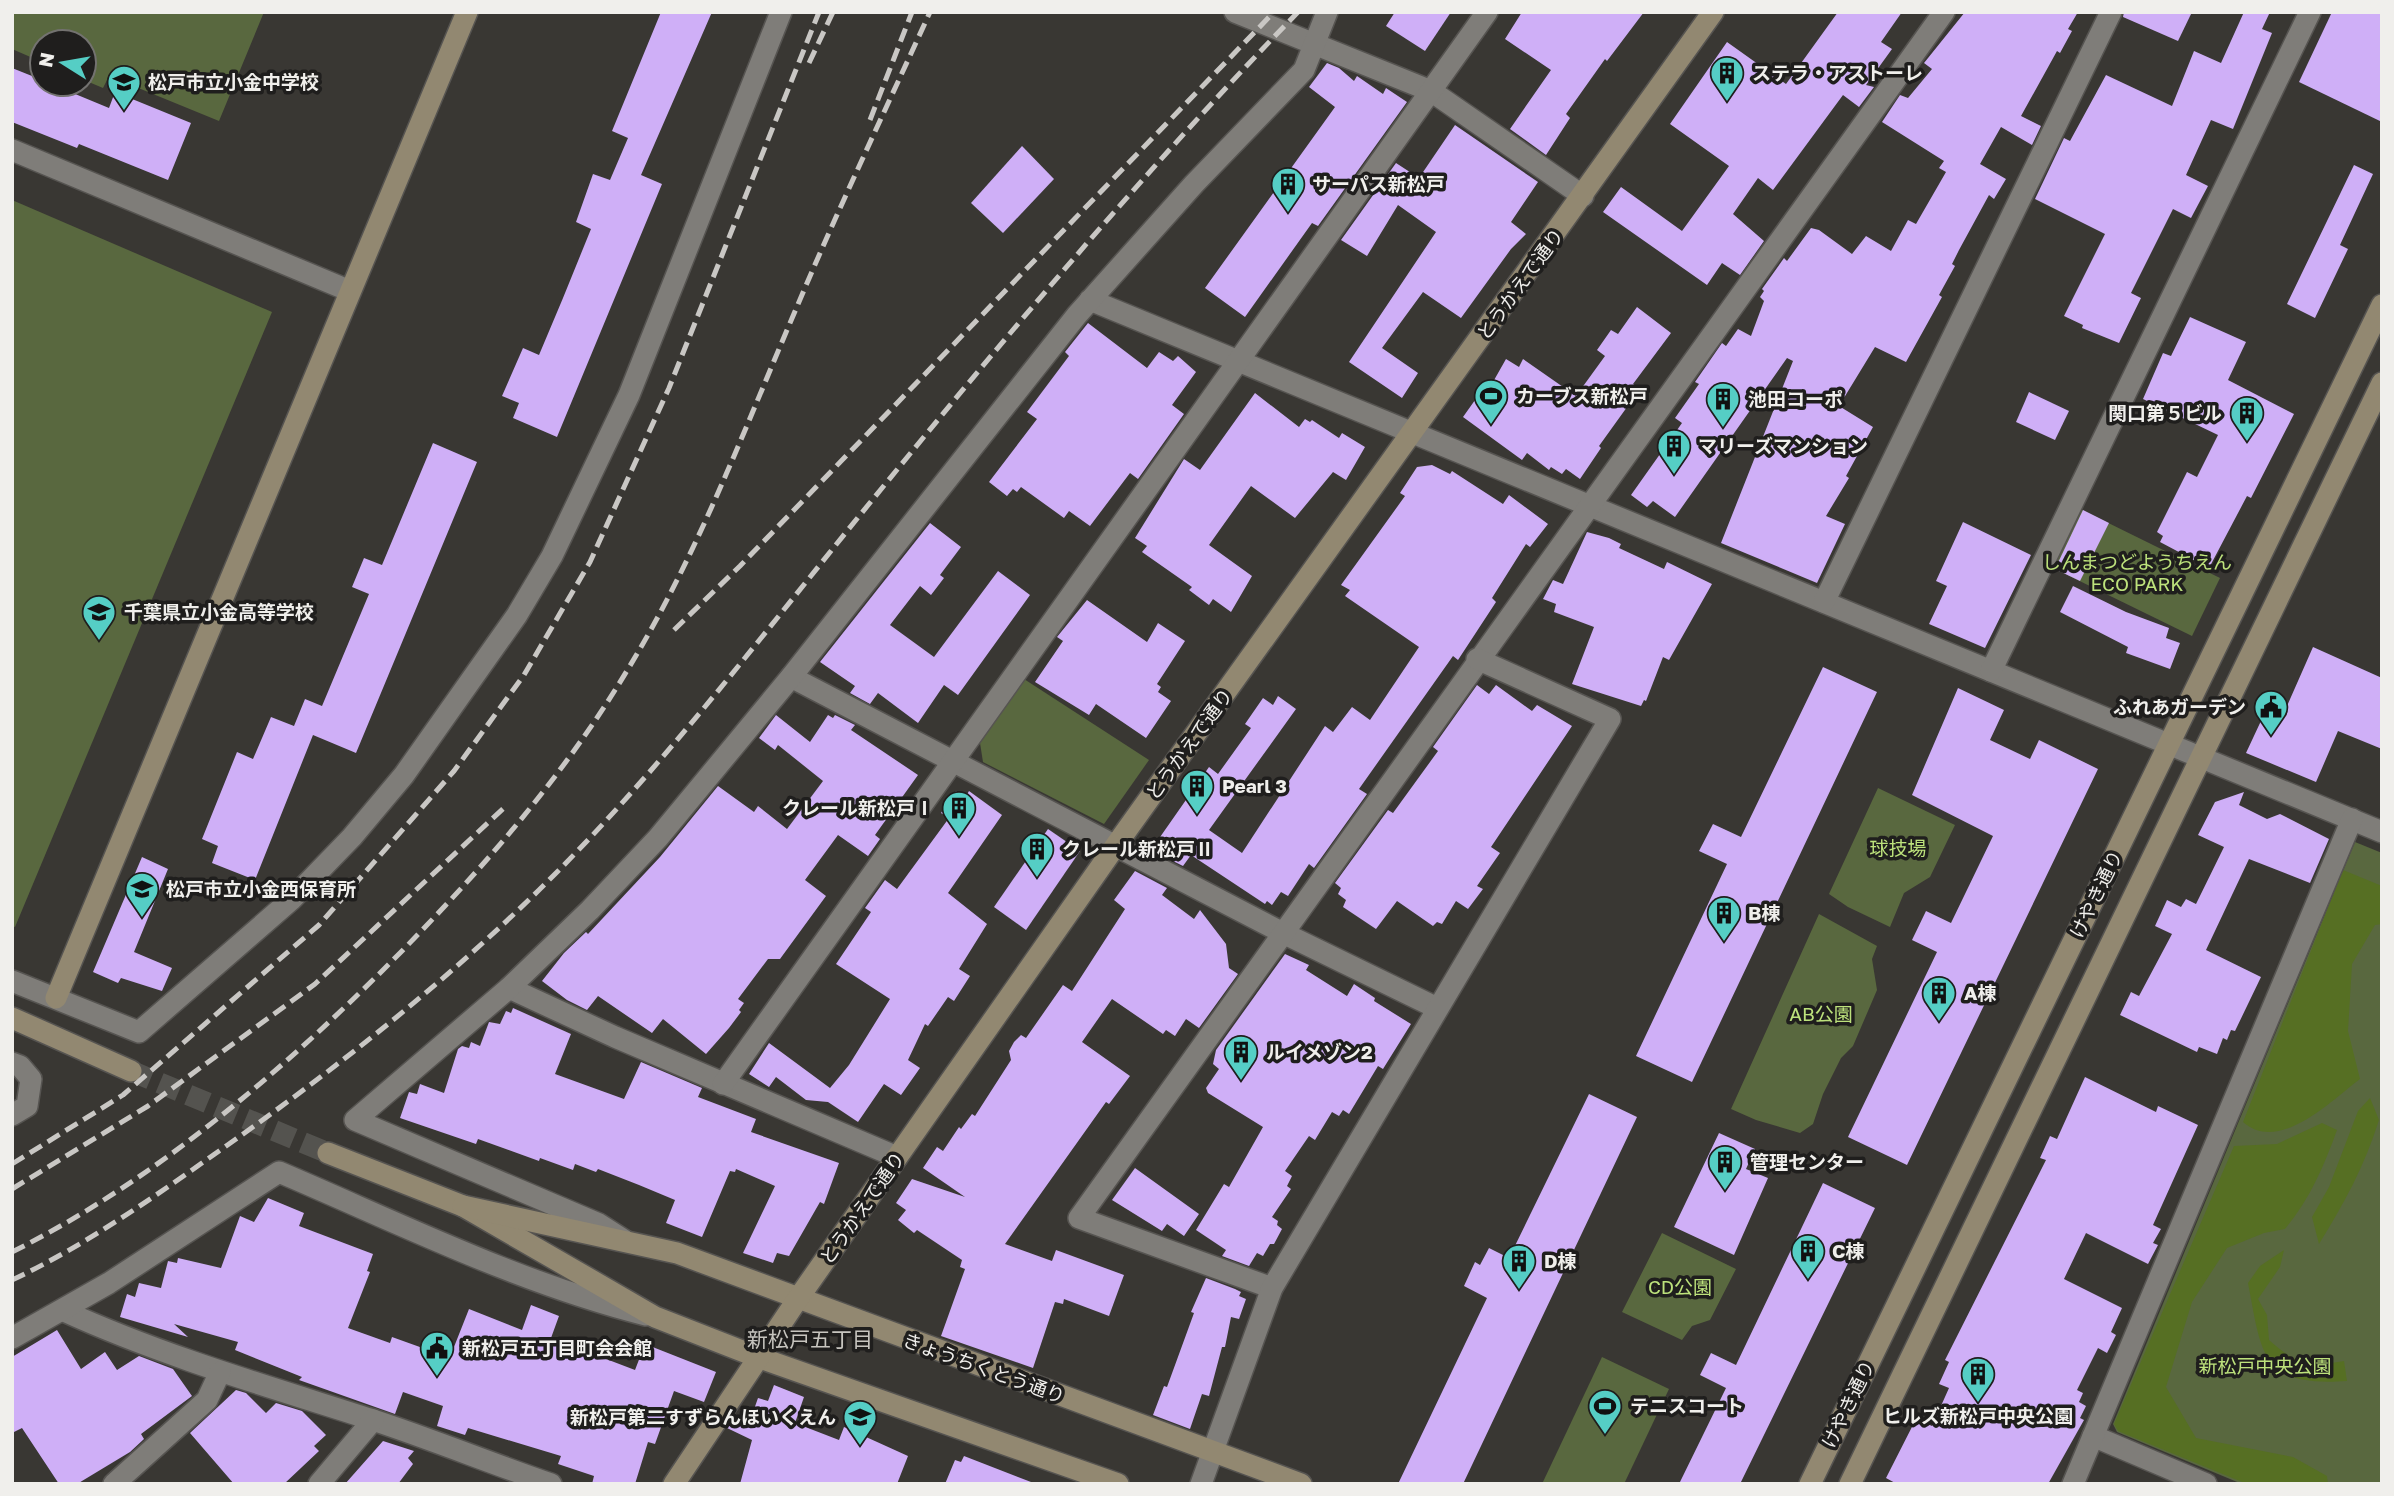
<svg xmlns="http://www.w3.org/2000/svg" width="2394" height="1496" viewBox="0 0 2394 1496" font-family="'Golos Text','Noto Sans JP',sans-serif">
<style>
.green{fill:#59683f}
.forest{fill:#566f23}
.building{fill:#cfaff7}
.lines{fill:none;stroke-linecap:round;stroke-linejoin:round}
.secondary-tunnel{stroke:#54534f;stroke-width:21;stroke-dasharray:21 10;stroke-linecap:butt}
.street-casing{stroke:#565451;stroke-width:24}
.secondary-casing{stroke:#565451;stroke-width:24}
.street{stroke:#7f7d79;stroke-width:21}
.secondary{stroke:#928871;stroke-width:21}
.rail{stroke:#c9c7c4;stroke-width:5;stroke-dasharray:14 7;stroke-linecap:butt}
.labels{text-anchor:middle;stroke-width:7;stroke-linejoin:round;paint-order:stroke}
.poi-label{font-size:19px;font-weight:bold;fill:#f0efec;stroke:#1f1e1d;text-anchor:start}
.street-label{font-size:19px;fill:#f0efec;stroke:#1f1e1d}
.park-label{font-size:19px;fill:#bde27c;stroke:#1f1e1d}
.neighbourhood-label{font-size:21px;fill:#c7c5bf;stroke:#1f1e1d}
</style>
<rect width="100%" height="100%" fill="#393733"/>
<g class="green">
<polygon points="12,12 264,12 219,121 109,76 103,88 84,80 84,42 42,42 42,62 12,49"/>
<polygon points="12,200 272,312 15,927 12,926"/>
<polygon points="2082,510 2220,578 2192,636 2053,568"/>
<polygon points="1024,679 1149,760 1104,824 983,762 980,743"/>
<polygon points="1878,788 1955,825 1930,877 1904,893 1890,927 1848,907 1829,894"/>
<polygon points="2355,842 2382,853 2382,1484 2242,1484 2117,1432 2113,1424"/>
<polygon points="1819,914 1877,946 1872,959 1877,990 1853,1046 1841,1058 1823,1094 1813,1124 1800,1133 1756,1120 1731,1109"/>
<polygon points="1662,1233 1736,1269 1710,1320 1692,1326 1682,1340 1622,1312"/>
<polygon points="1602,1357 1669,1389 1624,1484 1542,1484"/>
</g>
<g class="forest">
<path d="M2343 870 2382 886V924L2375 925 2352 964 2348 1031 2360 1079C2331 1101 2279 1154 2243 1122Z"/>
<path d="M2370 1098 2379 1120C2365 1165 2344 1204 2319 1244L2312 1217 2329 1187 2358 1111Z"/>
<path d="M2322 1123 2337 1130C2324 1166 2310 1199 2285 1229L2264 1233 2227 1248 2192 1302 2166 1387 2196 1438 2293 1457 2327 1476 2328 1484H2247L2118 1431 2114 1424 2234 1146 2277 1144Z"/>
<path d="M2284 1250 2280 1267 2258 1299 2267 1315 2269 1340C2296 1364 2307 1367 2344 1361L2347 1381C2261 1387 2262 1356 2248 1283L2260 1266Z"/>
</g>
<g class="building">
<polygon points="661,12 712,12 641,175 662,184 557,437 513,418 519,403 502,396 523,348 539,355 563,298 591,229 576,222 593,174 610,180 628,138 612,131"/>
<polygon points="1395,12 1451,12 1425,51 1386,26"/>
<polygon points="1522,12 1644,12 1607,61 1605,59 1566,114 1570,118 1546,155 1510,129 1551,70 1505,39"/>
<polygon points="1838,12 1902,12 1881,42 1892,49 1866,85 1874,87 1859,107 1843,95 1773,190 1758,178 1733,214 1764,241 1740,275 1722,263 1707,285 1603,212 1621,187 1682,231 1729,166 1670,124 1727,42 1786,84"/>
<polygon points="1965,12 2078,12 2068,29 2072,31 2060,53 2057,51 2021,116 2041,126 2032,145 2001,127 1980,164 2006,179 1994,199 1989,195 1959,250 1952,264 1955,266 1939,295 1942,297 1906,362 1875,347 1839,406 1873,427 1846,476 1849,478 1826,516 1845,524 1817,583 1721,543 1793,361 1787,358 1675,517 1653,501 1647,507 1631,495 1682,423 1675,418 1699,384 1695,382 1722,343 1726,346 1738,329 1751,336 1764,301 1760,297 1764,291 1762,289 1784,258 1787,261 1811,228 1819,230 1852,254 1866,236 1891,251 1908,220 1916,224 1946,172 1939,168 1944,161 1882,122 1900,95 1908,98 1932,69 1924,63"/>
<polygon points="2124,12 2192,12 2178,41 2123,17"/>
<polygon points="2244,12 2270,12 2262,29 2272,33 2233,129 2211,120 2186,175 2208,186 2191,218 2173,209 2131,293 2141,298 2119,343 2082,328 2083,325 2064,316 2105,234 2035,199 2064,138 2070,141 2106,75 2172,106 2194,51 2221,63"/>
<polygon points="2332,12 2382,12 2382,122 2299,82"/>
<polygon points="1327,63 1339,68 1354,81 1357,76 1383,94 1386,88 1407,102 1318,226 1312,223 1245,317 1205,288 1335,107 1309,87"/>
<polygon points="12,68 42,80 42,84 51,84 109,108 115,92 191,123 168,180 79,144 77,148 12,122"/>
<polygon points="1455,125 1538,182 1511,222 1526,234 1511,249 1461,318 1423,292 1382,348 1418,373 1402,398 1349,362 1436,232 1398,205 1367,256 1341,240 1396,163 1419,178"/>
<polygon points="1022,146 1054,179 1003,233 971,203"/>
<polygon points="2354,165 2373,174 2340,245 2348,249 2315,318 2287,304"/>
<polygon points="1637,307 1671,333 1633,384 1640,389 1599,446 1601,448 1580,479 1566,469 1562,474 1551,467 1549,470 1527,453 1522,460 1463,417 1485,386 1489,389 1506,359 1519,367 1523,359 1576,396 1605,356 1597,350 1611,330 1618,334"/>
<polygon points="2190,317 2246,342 2228,380 2294,414 2251,498 2247,496 2209,568 2160,542 2163,536 2157,532 2187,472 2197,477 2218,435 2143,399 2163,353 2171,356"/>
<polygon points="1088,323 1147,368 1159,352 1173,361 1178,356 1196,372 1172,405 1184,414 1138,479 1130,473 1090,526 1069,511 1064,518 1021,487 1017,492 1013,489 1007,496 989,482 1037,419 1027,412 1069,356 1065,352"/>
<polygon points="2029,392 2069,411 2055,440 2016,422"/>
<polygon points="1255,393 1299,427 1305,419 1310,422 1312,420 1339,438 1342,433 1365,447 1346,480 1333,472 1295,518 1251,486 1209,545 1252,576 1231,612 1213,599 1209,605 1189,590 1192,587 1142,552 1147,546 1135,538 1184,459 1200,470"/>
<polygon points="433,443 477,462 356,753 313,735 255,880 212,863 218,846 202,839 237,752 253,759 271,717 294,726 305,699 322,706 369,594 352,587 364,558 382,565"/>
<polygon points="1432,465 1450,474 1452,471 1503,504 1509,495 1548,524 1530,547 1526,544 1492,598 1496,602 1458,660 1453,656 1359,789 1367,794 1314,868 1309,864 1288,896 1281,892 1272,905 1267,901 1265,904 1191,855 1183,866 1151,850 1209,767 1218,774 1251,728 1245,724 1263,698 1273,705 1278,696 1296,709 1209,830 1242,853 1325,726 1333,732 1352,707 1370,720 1419,647 1345,596 1350,590 1341,585 1405,496 1400,493 1417,467"/>
<polygon points="2083,510 2109,523 2080,581 2055,569"/>
<polygon points="1963,522 2031,555 1985,648 1929,624 1947,586 1936,581"/>
<polygon points="930,523 961,547 940,575 944,578 931,595 920,586 890,625 934,657 998,571 1030,595 958,695 944,685 918,723 878,693 870,704 850,693 855,686 820,662"/>
<polygon points="1587,532 1609,538 1621,544 1619,548 1664,569 1667,562 1712,584 1669,660 1663,657 1646,701 1644,700 1641,706 1572,684 1594,627 1554,612 1556,604 1543,599 1553,580 1563,584"/>
<polygon points="2073,586 2126,612 2169,628 2166,638 2180,643 2170,669 2126,653 2128,647 2060,612"/>
<polygon points="1087,600 1147,642 1158,623 1185,641 1157,684 1161,687 1158,692 1171,701 1146,738 1096,704 1089,715 1035,682 1063,641 1057,637"/>
<polygon points="2313,647 2382,678 2382,749 2338,731 2316,782 2246,753 2267,708 2283,715"/>
<polygon points="1823,667 1877,692 1692,1082 1636,1056 1727,864 1699,851 1713,824 1741,837"/>
<polygon points="1477,685 1489,694 1496,685 1532,711 1537,705 1572,726 1491,847 1500,853 1477,886 1483,889 1468,909 1456,901 1442,924 1437,922 1433,926 1397,901 1376,929 1343,907 1346,900 1338,894 1341,888 1335,883 1388,810 1393,813 1438,751 1433,747"/>
<polygon points="1958,688 2004,710 1990,740 2030,759 2039,740 2098,769 1907,1165 1848,1137 1937,952 1912,940 1926,911 1951,923 1993,836 1912,795"/>
<polygon points="776,715 810,742 828,715 833,718 835,715 855,725 851,730 918,775 875,835 880,839 868,856 838,835 805,880 826,896 780,959 768,959 738,999 744,1003 739,1010 741,1012 729,1028 706,1054 663,1019 652,1033 598,996 587,1010 567,1000 542,981 564,953 586,932 588,934 660,857 718,786 754,812 758,806 787,829 823,781 778,745 775,750 759,738"/>
<polygon points="956,791 965,798 969,791 1002,815 948,893 987,924 959,969 970,976 954,1001 948,997 928,1026 925,1024 908,1060 920,1068 901,1095 884,1084 858,1122 828,1102 806,1100 776,1077 769,1087 749,1074 769,1043 830,1088 849,1065 890,999 836,964 871,912 865,908 885,880 897,889 949,818 941,813"/>
<polygon points="2244,792 2239,805 2267,819 2280,814 2329,839 2310,883 2249,859 2206,950 2261,977 2235,1031 2231,1030 2227,1040 2223,1038 2217,1054 2199,1047 2197,1052 2120,1015 2131,992 2139,996 2172,934 2155,926 2167,900 2181,907 2186,899 2196,904 2224,847 2198,835 2215,802"/>
<polygon points="1048,829 1080,851 1026,930 994,907"/>
<polygon points="142,857 168,869 134,952 172,968 162,991 121,978 118,983 93,972"/>
<polygon points="1135,871 1167,888 1162,895 1194,919 1200,910 1226,944 1229,968 1238,974 1199,1028 1186,1019 1175,1036 1166,1030 1163,1034 1112,999 1082,1042 1130,1076 1109,1104 1106,1102 1005,1244 1052,1261 1056,1250 1124,1275 1109,1316 1064,1299 1063,1304 1055,1302 1033,1368 941,1336 965,1269 960,1267 962,1260 917,1230 914,1233 898,1220 906,1210 896,1203 912,1179 965,1197 923,1168 937,1147 943,1151 959,1127 961,1129 972,1114 975,1116 1011,1060 1009,1051 1014,1042 1021,1035 1026,1038 1063,985 1072,991 1125,909 1114,900"/>
<polygon points="1285,954 1309,965 1306,970 1347,996 1354,984 1375,998 1374,1001 1411,1024 1383,1069 1378,1066 1349,1114 1343,1110 1339,1116 1332,1112 1315,1140 1309,1136 1285,1171 1292,1176 1287,1186 1291,1189 1272,1217 1278,1221 1277,1225 1282,1229 1274,1244 1270,1244 1263,1256 1257,1253 1249,1266 1222,1256 1226,1250 1196,1230 1224,1184 1229,1187 1263,1127 1208,1093 1206,1088 1219,1069 1213,1064 1216,1050"/>
<polygon points="513,1008 571,1034 555,1074 624,1099 641,1062 702,1088 698,1097 756,1119 751,1132 839,1163 824,1204 820,1202 789,1256 777,1253 773,1263 743,1253 775,1186 736,1169 735,1172 730,1171 702,1237 666,1223 675,1200 639,1185 598,1169 596,1172 575,1164 573,1170 540,1158 539,1161 478,1139 476,1144 400,1118 409,1092 417,1094 420,1084 444,1093 458,1049 462,1046 469,1048 471,1042 480,1046 489,1022 500,1024 506,1011 511,1013"/>
<polygon points="2085,1077 2156,1112 2158,1106 2198,1125 2153,1225 2161,1229 2153,1243 2158,1245 2148,1264 2086,1233 2064,1279 2122,1308 2111,1332 2116,1335 2107,1353 2098,1348 2077,1390 2083,1393 2079,1402 2086,1406 2080,1418 2084,1420 2048,1484 1897,1484 1886,1478 1916,1419 1932,1426 1949,1388 1939,1384 1949,1362 1945,1360 2046,1160 2040,1158 2050,1136 2057,1139"/>
<polygon points="1589,1094 1637,1117 1463,1484 1398,1484 1487,1298 1464,1286 1475,1262 1480,1265 1489,1248 1509,1258"/>
<polygon points="1719,1133 1755,1149 1746,1169 1768,1178 1734,1255 1674,1227"/>
<polygon points="1135,1168 1199,1214 1184,1236 1167,1224 1162,1231 1112,1200"/>
<polygon points="1823,1183 1875,1208 1740,1484 1679,1484 1726,1388 1700,1375 1711,1353 1736,1365"/>
<polygon points="268,1198 304,1213 299,1226 373,1254 367,1271 370,1272 348,1328 390,1343 392,1337 431,1351 432,1345 452,1352 469,1309 522,1330 531,1305 559,1316 551,1338 635,1370 645,1344 716,1372 704,1402 674,1391 655,1444 648,1442 635,1484 592,1484 594,1476 558,1464 561,1456 468,1428 465,1435 437,1426 443,1406 403,1392 395,1414 299,1380 302,1377 235,1350 238,1342 174,1324 188,1337 120,1317 127,1294 135,1297 139,1283 161,1288 168,1261 177,1263 178,1258 221,1268 240,1216 254,1222"/>
<polygon points="1206,1278 1235,1289 1241,1292 1239,1296 1246,1299 1239,1319 1231,1317 1225,1347 1222,1347 1209,1396 1202,1394 1190,1429 1153,1415 1164,1386 1167,1387 1194,1313 1191,1312"/>
<polygon points="57,1330 81,1369 105,1352 117,1370 139,1356 173,1369 192,1396 141,1434 144,1439 130,1452 77,1484 59,1484 22,1428 12,1433 12,1357"/>
<polygon points="774,1385 804,1397 795,1423 839,1440 844,1427 908,1456 897,1484 740,1484 752,1440 727,1428 735,1416 751,1418 758,1398 768,1401"/>
<polygon points="236,1390 246,1393 266,1413 276,1403 302,1411 326,1435 314,1446 319,1451 284,1484 234,1484 190,1433"/>
<polygon points="383,1441 414,1451 408,1458 413,1464 398,1484 345,1484"/>
<polygon points="964,1456 1031,1482 1031,1484 945,1484 955,1460 961,1462"/>
</g>
<g class="lines">
<polyline class="secondary-tunnel" points="131,1071 328,1153"/>
<defs>
<g id="street">
<polyline points="1235,12 1431,91 1583,196"/>
<polyline points="12,150 350,291"/>
<polyline points="1090,300 2382,832"/>
<polyline points="1824,602 2111,12"/>
<polyline points="1991,671 2310,12"/>
<polyline points="791,677 1283,933 1437,1008"/>
<polyline points="12,981 139,1032 292,899 352,837 404,775 517,615 552,556 629,395 781,12"/>
<polyline points="509,988 615,1037 897,1157"/>
<polyline points="12,1063 20,1066 31,1079 27,1106 12,1115"/>
<polyline points="723,1084 1487,12"/>
<polyline points="624,1240 599,1224 355,1120 509,988 590,910 658,838 791,677 1077,315 1194,184 1304,70 1327,12"/>
<polyline points="1272,1288 1079,1218 1944,12"/>
<path d="M64 1311C163 1356 267 1386 370 1419 431 1439 490 1463 551 1484"/>
<path d="M12 1338 109 1283 279 1172C399 1223 519 1283 646 1315"/>
<polyline points="2093,1436 2206,1484"/>
<polyline points="114,1484 207,1400 220,1372"/>
<polyline points="319,1484 373,1420"/>
<polyline points="1201,1484 1272,1288 1610,719 1477,659"/>
<polyline points="2073,1484 2352,819"/>
</g>
<g id="secondary">
<polyline points="56,998 467,12"/>
<polyline points="12,1018 131,1071"/>
<polyline points="328,1153 463,1206 655,1317 760,1358 1118,1484"/>
<polyline points="463,1206 677,1253 1301,1484"/>
<polyline points="674,1484 797,1300 1116,845 1713,12"/>
<polyline points="1810,1484 2382,305"/>
<polyline points="1850,1484 2382,383"/>
</g>
</defs>
<use href="#street" class="street-casing"/>
<use href="#secondary" class="secondary-casing"/>
<use href="#street" class="street"/>
<use href="#secondary" class="secondary"/>
<g class="rail">
<polyline points="809,63 833,12"/>
<polyline points="870,120 912,12"/>
<polyline points="674,630 740,566 1274,12"/>
<polyline points="12,1164 123,1095 319,925 454,771 524,675 590,562 669,388 819,12"/>
<polyline points="12,1189 148,1106 315,984 506,806"/>
<path d="M12 1252C158 1179 286 1068 400 953 486 865 565 774 628 669 697 556 744 430 796 309 838 209 885 111 930 12"/>
<path d="M12 1280C91 1243 165 1189 236 1139 342 1064 446 981 539 890 657 774 756 643 860 515 1000 343 1143 172 1298 12"/>
</g>
</g>
<defs>
<symbol id="building-pin" viewBox="-11 -11 22 30"><path d="M0 17L-7.5 6A9.5 9.5 0 1 1 7.5 6Z" fill="#55cec5" stroke="#1f1e1d"/><path d="M-4-6H4V6H1V3H-1V6H-4ZM-2.5-4.3h1.7v1.8h-1.7ZM.8-4.3h1.7v1.8H.8ZM-2.5-1h1.7V.8h-1.7ZM.8-1h1.7V.8H.8Z" fill="#111"/></symbol>
<symbol id="school-pin" viewBox="-11 -11 22 30"><path d="M0 17L-7.5 6A9.5 9.5 0 1 1 7.5 6Z" fill="#55cec5" stroke="#1f1e1d"/><path d="M0-5L7-2L0 1L-7-2ZM-4 1L0 2.5L4 1V4Q0 6-4 4Z" fill="#111"/></symbol>
<symbol id="stadium-pin" viewBox="-11 -11 22 30"><path d="M0 17L-7.5 6A9.5 9.5 0 1 1 7.5 6Z" fill="#55cec5" stroke="#1f1e1d"/><path d="M0-5a6.5 5 0 1 0 0 10a6.5 5 0 1 0 0-10ZM-3.5-1.8h7v3.6h-7Z" fill="#111"/></symbol>
<symbol id="civic-pin" viewBox="-11 -11 22 30"><path d="M0 17L-7.5 6A9.5 9.5 0 1 1 7.5 6Z" fill="#55cec5" stroke="#1f1e1d"/><path d="M-.6-6.5H3V-4.5H.6V-3L4-1V1h2V6H-6V1h2V-1L-.6-3ZM-1.2 2.5V6h2.4V2.5Z" fill="#111"/></symbol>
</defs>
<g fill-rule="evenodd">
<use href="#building-pin" x="1708" y="54" width="38" height="52"/>
<use href="#school-pin" x="105" y="63" width="38" height="52"/>
<use href="#building-pin" x="1269" y="165" width="38" height="52"/>
<use href="#stadium-pin" x="1472" y="377" width="38" height="52"/>
<use href="#building-pin" x="1704" y="380" width="38" height="52"/>
<use href="#building-pin" x="2228" y="394" width="38" height="52"/>
<use href="#building-pin" x="1655" y="427" width="38" height="52"/>
<use href="#school-pin" x="80" y="593" width="38" height="52"/>
<use href="#civic-pin" x="2252" y="688" width="38" height="52"/>
<use href="#building-pin" x="1178" y="767" width="38" height="52"/>
<use href="#building-pin" x="940" y="789" width="38" height="52"/>
<use href="#building-pin" x="1018" y="830" width="38" height="52"/>
<use href="#school-pin" x="123" y="870" width="38" height="52"/>
<use href="#building-pin" x="1705" y="894" width="38" height="52"/>
<use href="#building-pin" x="1920" y="974" width="38" height="52"/>
<use href="#building-pin" x="1222" y="1033" width="38" height="52"/>
<use href="#building-pin" x="1706" y="1143" width="38" height="52"/>
<use href="#building-pin" x="1789" y="1232" width="38" height="52"/>
<use href="#building-pin" x="1500" y="1242" width="38" height="52"/>
<use href="#civic-pin" x="418" y="1329" width="38" height="52"/>
<use href="#building-pin" x="1959" y="1355" width="38" height="52"/>
<use href="#stadium-pin" x="1586" y="1387" width="38" height="52"/>
<use href="#school-pin" x="841" y="1398" width="38" height="52"/>
</g>
<g class="labels">
<g class="poi-label">
<text x="1752" y="80">ステラ・アストーレ</text>
<text x="148" y="89">松戸市立小金中学校</text>
<text x="1312" y="191">サーパス新松戸</text>
<text x="1516" y="403">カーブス新松戸</text>
<text x="1748" y="406">池田コーポ</text>
<text x="2222" y="420" text-anchor="end">関口第５ビル</text>
<text x="1698" y="453">マリーズマンション</text>
<text x="124" y="619">千葉県立小金高等学校</text>
<text x="2246" y="714" text-anchor="end">ふれあガーデン</text>
<text x="1222" y="793">Pearl 3</text>
<text x="934" y="815" text-anchor="end">クレール新松戸Ⅰ</text>
<text x="1062" y="856">クレール新松戸Ⅱ</text>
<text x="166" y="896">松戸市立小金西保育所</text>
<text x="1748" y="920">B棟</text>
<text x="1964" y="1000">A棟</text>
<text x="1266" y="1059">ルイメゾン2</text>
<text x="1750" y="1169">管理センター</text>
<text x="1832" y="1258">C棟</text>
<text x="1544" y="1268">D棟</text>
<text x="462" y="1355">新松戸五丁目町会会館</text>
<text x="1630" y="1413">テニスコート</text>
<text x="1978" y="1423" text-anchor="middle">ヒルズ新松戸中央公園</text>
<text x="836" y="1424" text-anchor="end">新松戸第二すずらんほいくえん</text>
</g>
<g class="street-label">
<text transform="translate(1520 284) rotate(-54)" y="7">とうかえで通り</text>
<text transform="translate(1189 744) rotate(-54)" y="7">とうかえで通り</text>
<text transform="translate(2096 894) rotate(-64)" y="7">けやき通り</text>
<text transform="translate(862 1208) rotate(-55)" y="7">とうかえで通り</text>
<text transform="translate(984 1368) rotate(20)" y="7">きょうちくとう通り</text>
<text transform="translate(1848 1404) rotate(-64)" y="7">けやき通り</text>
</g>
<g class="park-label">
<text x="2137" y="569">しんまつどようちえん<tspan x="2137" dy="22">ECO PARK</tspan></text>
<text x="1898" y="855">球技場</text>
<text x="1821" y="1021">AB公園</text>
<text x="1680" y="1294">CD公園</text>
<text x="2265" y="1373">新松戸中央公園</text>
</g>
<g class="neighbourhood-label">
<text x="810" y="1347">新松戸五丁目</text>
</g>
</g>
<rect width="2394" height="1496" fill="none" stroke="#f0efec" stroke-width="28"/>
<g transform="translate(63 63) rotate(281)"><circle r="33" fill="#1f1e1d" stroke="#737270" stroke-width="2"/>
<path d="M0-5L12 26L0 18L-12 26Z" fill="#55cec5"/>
<text y="-10" font-size="19" font-weight="bold" text-anchor="middle" fill="#f0efec">N</text>
</g>
</svg>
